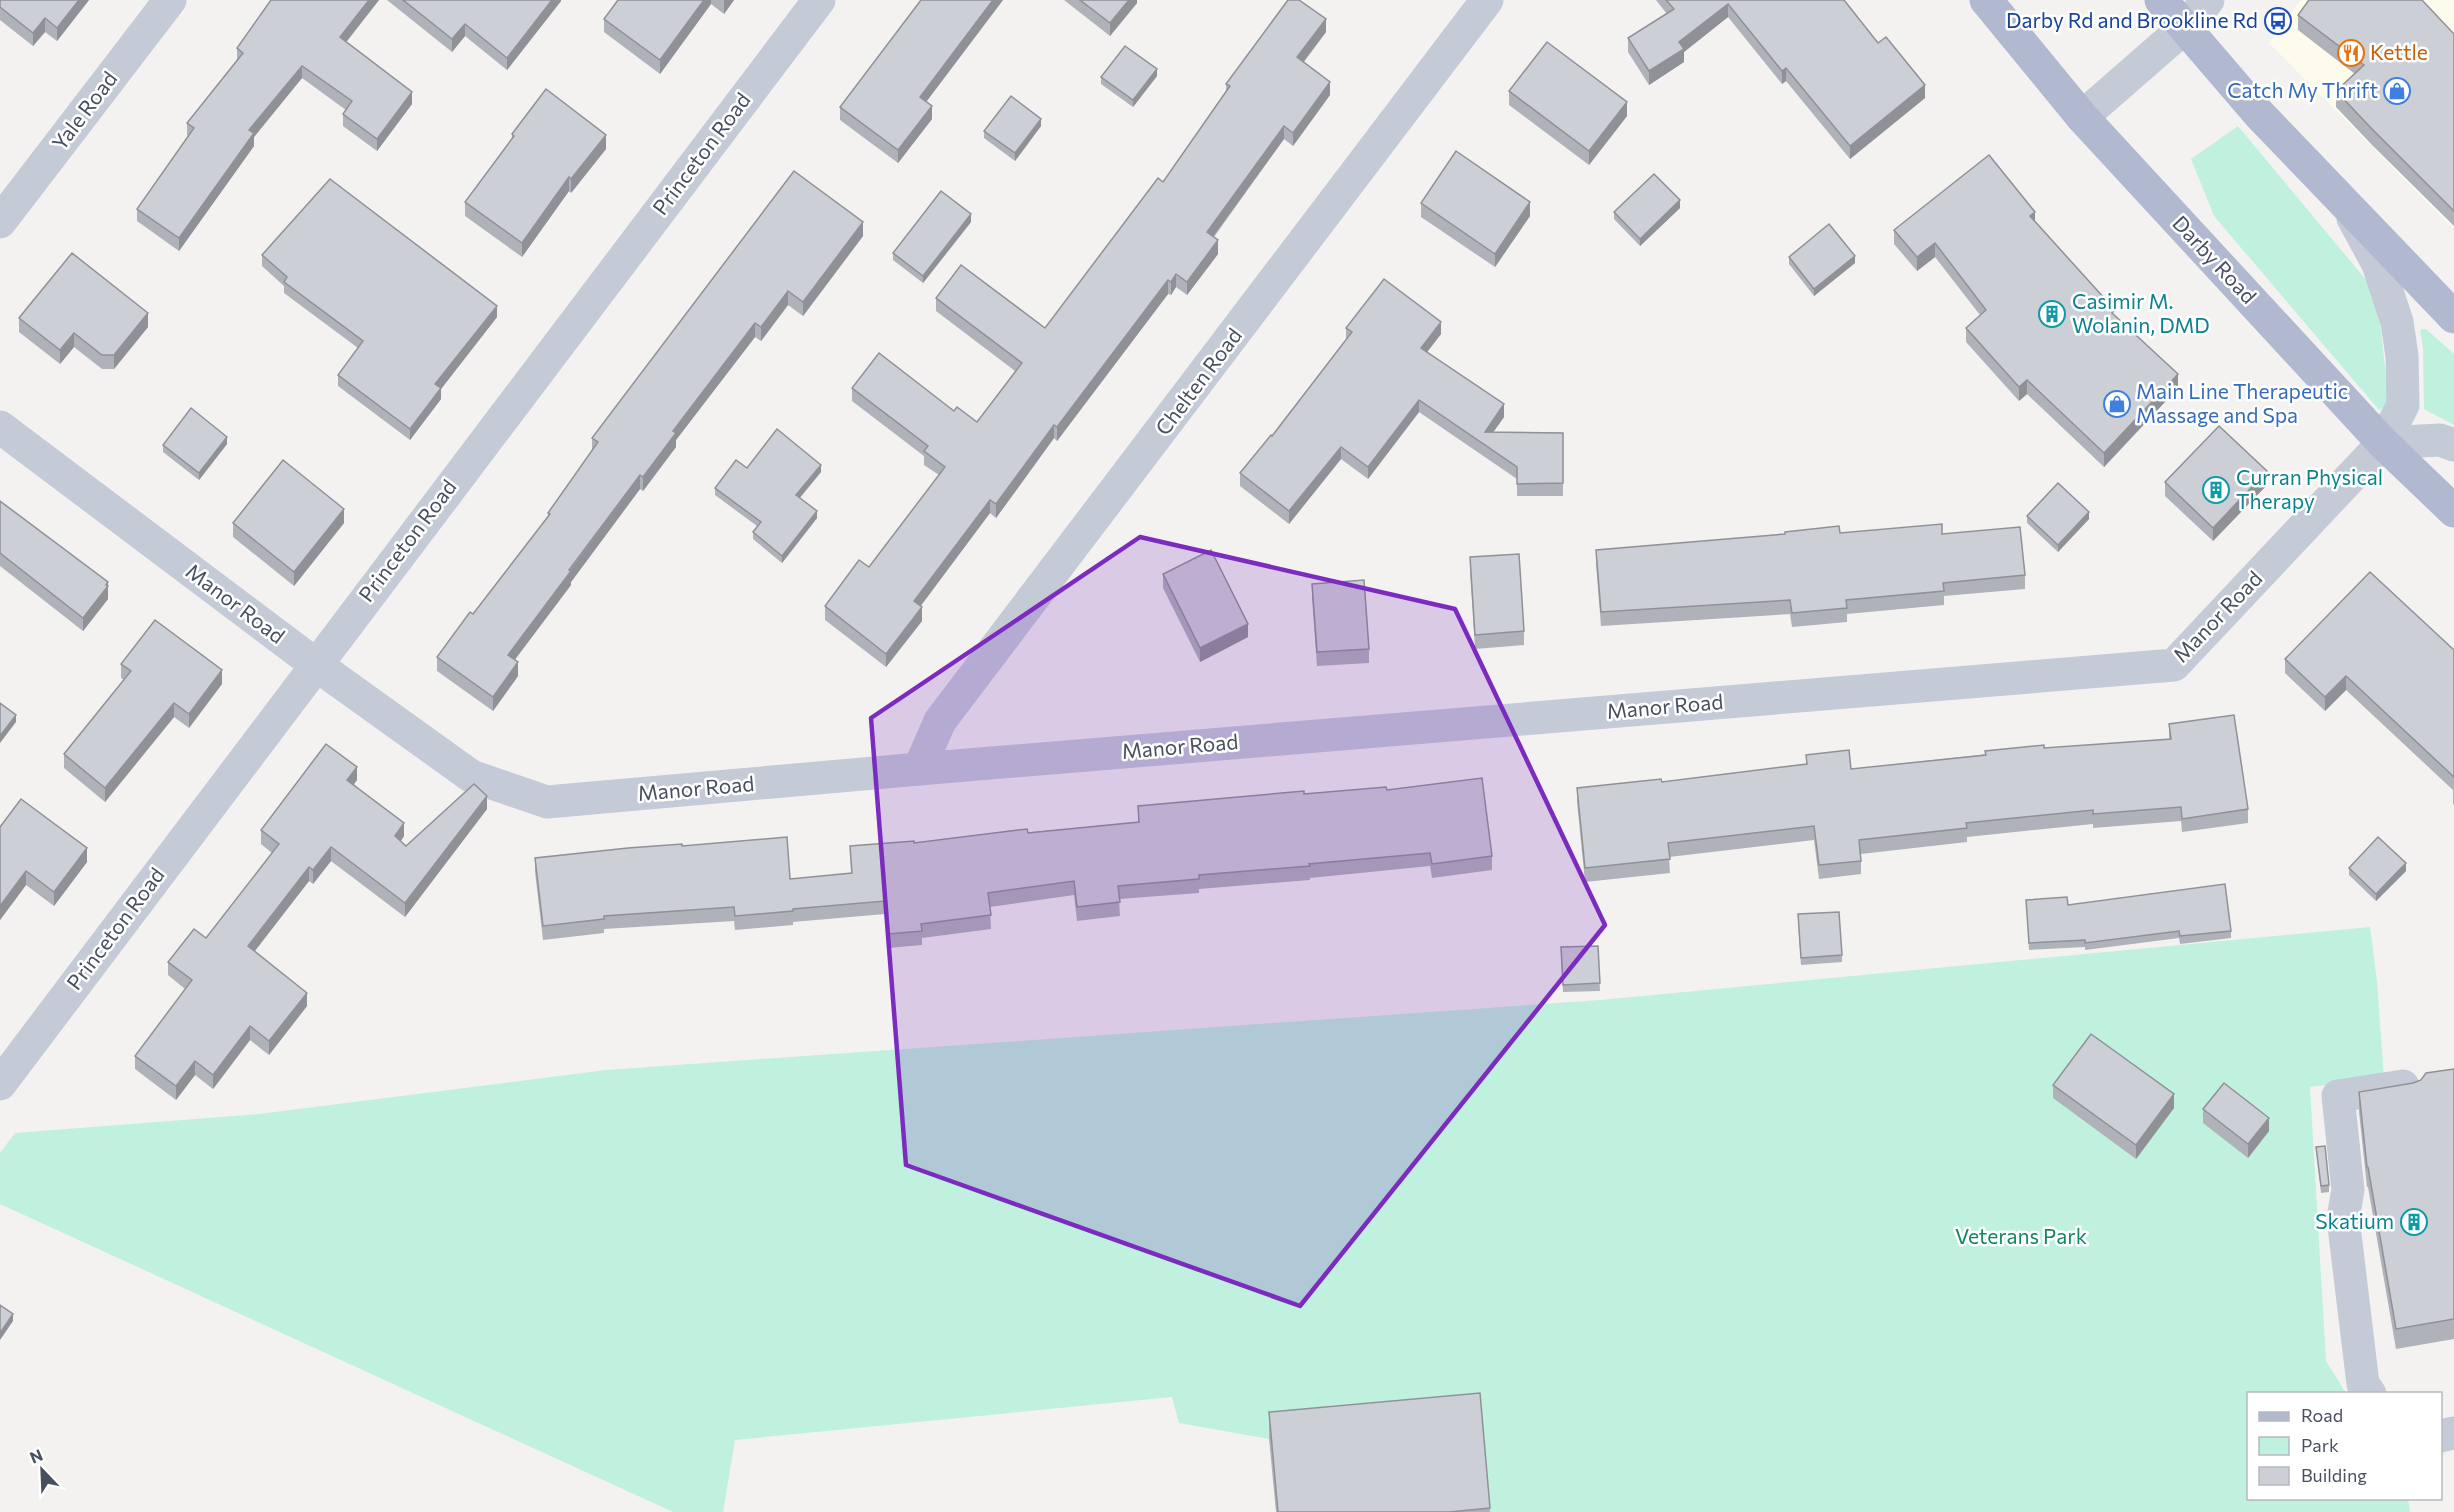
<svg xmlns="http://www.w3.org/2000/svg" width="2454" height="1512" viewBox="0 0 2454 1512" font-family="Commissioner,sans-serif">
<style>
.commercial{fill:#fdfcec}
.green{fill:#bff1de}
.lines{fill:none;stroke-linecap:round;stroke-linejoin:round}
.minor{stroke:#c4cad6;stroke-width:33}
.major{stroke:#b0b9d0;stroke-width:33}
.wall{fill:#b0b2b9}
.shaded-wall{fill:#909196}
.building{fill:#cdcfd7;stroke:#909196;stroke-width:1.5}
.marked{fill:#7b2cbf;fill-opacity:0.2;stroke:#7b2cbf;stroke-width:4.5;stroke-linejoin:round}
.labels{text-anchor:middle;stroke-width:5;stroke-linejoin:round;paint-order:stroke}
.transit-label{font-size:21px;fill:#164399;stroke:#fff;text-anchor:end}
.food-label{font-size:21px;fill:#c56008;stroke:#fff;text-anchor:start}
.shop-label{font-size:21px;fill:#366cbe;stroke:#fff;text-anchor:end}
.street-label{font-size:21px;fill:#484f5f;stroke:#fff}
.culture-label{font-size:21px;fill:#0d838f;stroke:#fff;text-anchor:start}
.park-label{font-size:21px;fill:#158567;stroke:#fff}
</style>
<rect width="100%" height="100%" fill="#f3f2f1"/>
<polygon class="commercial" points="2301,0 2454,0 2454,229 2269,43"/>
<g class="green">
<polygon points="2238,126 2377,293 2389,405 2379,410 2214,216 2191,159"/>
<polygon points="2422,329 2426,329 2454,354 2454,425 2424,409 2423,347 2420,331"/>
<polygon points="2370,927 2377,982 2384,1078 2310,1087 2326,1361 2346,1393 2248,1394 2248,1498 2408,1499 2410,1512 1489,1512 1479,1419 1269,1439 1179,1423 1172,1397 735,1440 723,1512 673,1512 0,1204 0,1153 15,1133 259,1114 606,1070 1600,1000"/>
</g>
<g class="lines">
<g class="minor">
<polyline points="2082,117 2184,28 2208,0"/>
<polyline points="0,222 170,0"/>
<polyline points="0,427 315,664 471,776 547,802 919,769 2174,665 2383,443 2403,405 2402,356 2397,322 2378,264 2353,218"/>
<polyline points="2383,443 2440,440 2454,445"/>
<polyline points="919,769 940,721 1487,0"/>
<polyline points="0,1084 819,0"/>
<polyline points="2370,1394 2363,1384 2343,1218 2348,1190 2338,1096 2403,1086"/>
<polyline points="2440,1436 2454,1433"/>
</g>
<g class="major">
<polyline points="1986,0 2082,117 2383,443 2454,511"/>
<polyline points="2161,0 2259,114 2454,317"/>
</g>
</g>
<g class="wall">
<polygon points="0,0 89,0 57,41 45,32 33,46 0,20"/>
<polygon points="379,0 346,42 412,104 377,151 343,126 343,114 346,110 302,78 254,137 254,146 179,251 137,221 137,209 188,136 187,135 187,123 237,60 237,48"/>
<polygon points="387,0 561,0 561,1 507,70 465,36 452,52"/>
<polygon points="618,0 734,0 724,14 711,4 660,74 604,32 604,19"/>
<polygon points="1003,0 926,102 932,119 898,163 840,120 840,107"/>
<polygon points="1064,0 1137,0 1137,3 1110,36"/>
<polygon points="1656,0 1844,0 1878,43 1925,98 1850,159 1786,81 1782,84 1728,17 1684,52 1684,62 1649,85 1628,52 1628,38 1667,14"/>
<polygon points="2298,15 2454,34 2454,226 2372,145 2336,107 2336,91 2355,74 2298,30"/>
<polygon points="1326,32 1304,62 1330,95 1293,146 1284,139 1214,237 1218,254 1187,295 1176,287 1171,295 1168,294 1057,441 1054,438 996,518 990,513 920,606 922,621 886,667 825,620 825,606 869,567 939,475 924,465 924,456 852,401 852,388 954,411 977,422 1015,371 936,311 936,298 1045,328 1163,182 1226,91 1226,84"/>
<polygon points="1157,76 1133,107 1101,84 1101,77"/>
<polygon points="1509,91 1627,116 1589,165 1509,105"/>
<polygon points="1041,126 1015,161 984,138 984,131"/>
<polygon points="512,134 606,149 571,193 569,191 522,257 465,216 465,202 512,138"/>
<polygon points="794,171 863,236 803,316 788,305 761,341 755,337 676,440 676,447 643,491 640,489 571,582 571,585 514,660 518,676 493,711 437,671 437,657 473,614 548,516 548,513 592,451 592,438"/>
<polygon points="1421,203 1530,216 1495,267 1421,217"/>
<polygon points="1680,208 1640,246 1614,219 1614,212"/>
<polygon points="2035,221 2115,316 2178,388 2104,467 2027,394 2019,401 1966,342 1966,328 1980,315 1935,257 1917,271 1894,244 1894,230"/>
<polygon points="971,222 923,283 893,260 893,253"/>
<polygon points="262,255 497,317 441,389 441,399 410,440 338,386 338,375 358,348 284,293 284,286 262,266"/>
<polygon points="1789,257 1855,263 1814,296 1789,264"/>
<polygon points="19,318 148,327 114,369 102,369 74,347 60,364 19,332"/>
<polygon points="1346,328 1441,334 1427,352 1504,417 1493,432 1563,433 1563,496 1517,496 1517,479 1419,412 1368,479 1341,459 1289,524 1240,486 1240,473 1272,436 1346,340"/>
<polygon points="227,444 199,480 163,452 163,445"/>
<polygon points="747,468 821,472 800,498 817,518 782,563 753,539 753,532 757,526 715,495 715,488"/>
<polygon points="2165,482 2267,485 2213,541 2165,496"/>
<polygon points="0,501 108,595 108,599 83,631 0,566"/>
<polygon points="2027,516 2089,519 2058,552 2027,523"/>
<polygon points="233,523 344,523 294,586 233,537"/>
<polygon points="1840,533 1942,534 2025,575 2025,589 1944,596 1944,605 1847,614 1847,622 1792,627 1790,614 1601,626 1596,564 1596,550"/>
<polygon points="1470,557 1524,631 1524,645 1475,649 1470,571"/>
<polygon points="1163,574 1248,637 1200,662 1163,588"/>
<polygon points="1312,584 1369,649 1369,663 1317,666 1312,598"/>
<polygon points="2454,650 2454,805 2453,804 2453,790 2346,690 2325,711 2285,673 2285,659"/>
<polygon points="121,664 222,684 189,728 174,717 105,802 64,768 64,754 124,680 121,678"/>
<polygon points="2169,724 2248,809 2248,823 2182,832 2181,821 2093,828 2093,824 1967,837 1967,842 1861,854 1861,874 1819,879 1814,840 1669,857 1670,873 1585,882 1577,802 1577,788 1662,782 1806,764 1806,755 1851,769 2044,748 2169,739"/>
<polygon points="357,780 354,784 404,836 401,841 406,846 487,809 405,917 331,861 313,884 309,881 254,951 307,1006 269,1055 250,1040 213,1089 195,1075 176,1100 135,1069 135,1056 185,989 168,975 168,962 206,938 272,853 261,844 261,830"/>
<polygon points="1387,790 1492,856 1492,870 1432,878 1430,866 1310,878 1310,880 1199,889 1199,893 1119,899 1120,916 1077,921 1074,895 990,907 991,929 922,938 922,945 888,948 885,914 793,922 793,925 735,930 734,921 604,929 604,933 543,940 535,872 535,858 682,846 790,879 851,873 850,846 914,843 1138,822 1138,806 1304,794"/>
<polygon points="0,827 87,862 54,906 26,885 0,920"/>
<polygon points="2349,868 2406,871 2376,901 2349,875"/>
<polygon points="2026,900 2068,905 2231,931 2231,938 2180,944 2179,938 2085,950 2085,947 2029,950"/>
<polygon points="1798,921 1842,955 1842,962 1801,965"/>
<polygon points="1598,946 1600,991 1563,992 1561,947"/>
<polygon points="2454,1069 2454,1339 2396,1349 2368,1187 2367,1187 2359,1112 2359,1092 2413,1083"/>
<polygon points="2053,1085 2174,1108 2136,1159 2053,1098"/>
<polygon points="2203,1109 2269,1131 2248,1158 2203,1123"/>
<polygon points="2316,1147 2329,1185 2329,1192 2321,1193"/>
<polygon points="1269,1412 1490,1508 1490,1512 1276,1512 1269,1439"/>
</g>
<g class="shaded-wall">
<polygon points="79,0 89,0 57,41 57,28"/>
<polygon points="369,0 379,0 340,50 340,37"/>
<polygon points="552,0 561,0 561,1 507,70 507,58"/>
<polygon points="704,0 711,0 711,4 660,74 660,60"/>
<polygon points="724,0 734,0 724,14"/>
<polygon points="993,0 1003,0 920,110 920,97"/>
<polygon points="1129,0 1137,0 1137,3 1110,36 1110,23"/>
<polygon points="1728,4 1728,17 1684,52 1684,62 1649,85 1649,71 1679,42"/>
<polygon points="45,18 45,32 33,46 33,33"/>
<polygon points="1326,19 1326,32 1297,70 1297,57"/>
<polygon points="465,24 465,36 452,52 452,39"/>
<polygon points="302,66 302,78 254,137 254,146 179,251 179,238 249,130"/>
<polygon points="1786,68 1786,81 1782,84 1782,71"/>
<polygon points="1157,69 1157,76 1133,107 1133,100"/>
<polygon points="1330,82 1330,95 1293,146 1293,133"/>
<polygon points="1925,85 1925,98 1850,159 1850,146"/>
<polygon points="412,92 412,104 377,151 377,139"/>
<polygon points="1627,102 1627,116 1589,165 1589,151"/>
<polygon points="932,106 932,119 898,163 898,150"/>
<polygon points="1041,119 1041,126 1015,161 1015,153"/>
<polygon points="1284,126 1284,139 1207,245 1207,232"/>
<polygon points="606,135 606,149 571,193 571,179"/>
<polygon points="569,177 569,191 522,257 522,243"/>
<polygon points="1680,200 1680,208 1640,246 1640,239"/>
<polygon points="1530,202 1530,216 1495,267 1495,254"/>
<polygon points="2035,212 2035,226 2030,216"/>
<polygon points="971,214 971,222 923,283 923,276"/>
<polygon points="863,222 863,236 803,316 803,302"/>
<polygon points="1218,240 1218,254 1187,295 1187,282"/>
<polygon points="1935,243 1935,257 1917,271 1917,257"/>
<polygon points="1855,256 1855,263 1814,296 1814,289"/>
<polygon points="1176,274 1176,287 1171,295 1171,282"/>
<polygon points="1168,280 1168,294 1057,441 1057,427"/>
<polygon points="788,291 788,305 761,341 761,327"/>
<polygon points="497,306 497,317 441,389 441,399 410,440 410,429 435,384"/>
<polygon points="148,313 148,327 114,369 114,355"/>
<polygon points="1441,322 1441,334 1421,360 1421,348"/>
<polygon points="755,323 755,337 676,440 676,447 643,491 643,477 673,431"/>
<polygon points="74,333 74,347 60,364 60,350"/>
<polygon points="2178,374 2178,388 2104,467 2104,453"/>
<polygon points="2027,380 2027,394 2019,401 2019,387"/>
<polygon points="1419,400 1419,412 1368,479 1368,467"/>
<polygon points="1504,404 1504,417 1485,444 1485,432"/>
<polygon points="1054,425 1054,438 996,518 996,504"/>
<polygon points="227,437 227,444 199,480 199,473"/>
<polygon points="1341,447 1341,459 1289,524 1289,511"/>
<polygon points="821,465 821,472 796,502 796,495"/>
<polygon points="2267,471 2267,485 2213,541 2213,528"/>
<polygon points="640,475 640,489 571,582 571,585 508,669 508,655"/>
<polygon points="990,500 990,513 914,615 914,601"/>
<polygon points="344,509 344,523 294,586 294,572"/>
<polygon points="817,511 817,518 782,563 782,556"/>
<polygon points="2089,512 2089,519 2058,552 2058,545"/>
<polygon points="108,582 108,599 83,631 83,618"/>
<polygon points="922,607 922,621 886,667 886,654"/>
<polygon points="1248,624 1248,637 1200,662 1200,648"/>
<polygon points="518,662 518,676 493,711 493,697"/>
<polygon points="222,670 222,684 189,728 189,714"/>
<polygon points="2346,676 2346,690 2325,711 2325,697"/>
<polygon points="174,703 174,717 105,802 105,788"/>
<polygon points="16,715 16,722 0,743 0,736"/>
<polygon points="357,767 357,780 347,793 347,780"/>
<polygon points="487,796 487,809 405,917 405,903"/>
<polygon points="404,823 404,836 395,849 395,836"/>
<polygon points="331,847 331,861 313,884 313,870"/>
<polygon points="87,848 87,862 54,906 54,892"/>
<polygon points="2406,863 2406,871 2376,901 2376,894"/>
<polygon points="309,867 309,881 248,960 248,946"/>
<polygon points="26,871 26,885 0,920 0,906"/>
<polygon points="307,993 307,1006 269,1055 269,1041"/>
<polygon points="250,1026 250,1040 213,1089 213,1075"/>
<polygon points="195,1061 195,1075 176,1100 176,1086"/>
<polygon points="2174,1094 2174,1108 2136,1159 2136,1145"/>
<polygon points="2269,1118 2269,1131 2248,1158 2248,1144"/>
<polygon points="13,1314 13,1321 0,1340 0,1333"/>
</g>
<g class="building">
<polygon points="0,0 79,0 57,28 45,18 33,33 0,7"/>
<polygon points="271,0 369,0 340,37 412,92 377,139 343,114 352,101 302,66 249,130 254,133 179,238 137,209 194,128 187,123 243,53 237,48"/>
<polygon points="403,0 552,0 507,58 465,24 452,39"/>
<polygon points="618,0 704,0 660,60 604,19"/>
<polygon points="921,0 993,0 920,97 932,106 898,150 840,107"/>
<polygon points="1080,0 1129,0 1110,23"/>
<polygon points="1288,0 1299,0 1326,19 1297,57 1330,82 1293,133 1284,126 1207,232 1218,240 1187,282 1176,274 1171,282 1168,280 1057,427 1054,425 996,504 990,500 914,601 922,607 886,654 825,606 859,560 869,567 945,467 924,451 928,446 852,388 879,353 954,411 957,407 977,422 1022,363 936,298 961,265 1045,328 1158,178 1163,182 1230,86 1226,84"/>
<polygon points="1666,0 1844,0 1878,43 1886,37 1925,85 1850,146 1786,68 1782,71 1728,4 1679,42 1684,49 1649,71 1628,38 1674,9"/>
<polygon points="2309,0 2422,0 2454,34 2454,211 2372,129 2336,91 2364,65 2298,15"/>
<polygon points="1547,42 1627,102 1589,151 1509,91"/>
<polygon points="1125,46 1157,69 1133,100 1101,77"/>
<polygon points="546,89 606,135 571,179 569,177 522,243 465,202 514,136 512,134"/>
<polygon points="1011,96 1041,119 1015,153 984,131"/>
<polygon points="1456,151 1530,202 1495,254 1421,203"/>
<polygon points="1989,155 2035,212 2030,216 2115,310 2112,313 2178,374 2104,453 2027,380 2019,387 1966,328 1986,310 1935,243 1917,257 1894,230"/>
<polygon points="794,171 863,222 803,302 788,291 761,327 755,323 673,431 676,433 643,477 640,475 569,570 571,571 508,655 518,662 493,697 437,657 470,612 473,614 550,514 548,513 598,442 592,438"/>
<polygon points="1654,174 1680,200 1640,239 1614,212"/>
<polygon points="330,179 497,306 435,384 441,388 410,429 338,375 363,341 284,282 287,277 262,255"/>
<polygon points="941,191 971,214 923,276 893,253"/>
<polygon points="1829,224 1855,256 1814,289 1789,257"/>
<polygon points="72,253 148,313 114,355 102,355 74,333 60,350 19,318"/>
<polygon points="1384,279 1441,322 1421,348 1504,404 1485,432 1563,433 1563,483 1517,484 1517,467 1419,400 1368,467 1341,447 1289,511 1240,473 1271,435 1272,436 1352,332 1346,328"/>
<polygon points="191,408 227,437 199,473 163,445"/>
<polygon points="2219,426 2267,471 2213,528 2165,482"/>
<polygon points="777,429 821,465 796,495 817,511 782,556 753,532 761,522 715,488 736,460 747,468"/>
<polygon points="283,460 344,509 294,572 233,523"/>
<polygon points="2058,483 2089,512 2058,545 2027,516"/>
<polygon points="0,501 108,582 106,585 108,586 83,618 0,553"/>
<polygon points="1942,524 1942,534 2020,527 2025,575 1943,583 1944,591 1846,600 1847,608 1792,613 1790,600 1601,612 1596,550 1785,534 1785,532 1839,526 1840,533"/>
<polygon points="1211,550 1248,624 1200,648 1163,574"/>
<polygon points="1519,554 1524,631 1475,635 1470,557"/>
<polygon points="2370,572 2454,650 2454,777 2346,676 2325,697 2285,659"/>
<polygon points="1364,580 1369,649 1317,652 1312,584"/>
<polygon points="155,620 222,670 189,714 174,703 105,788 64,754 131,671 121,664"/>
<polygon points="0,703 16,715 0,736"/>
<polygon points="2234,715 2248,809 2182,819 2181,807 2093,814 2093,810 1966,823 1967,828 1859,840 1861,861 1819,865 1814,826 1668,843 1670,859 1585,868 1577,788 1661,779 1662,782 1807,764 1806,755 1849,750 1851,769 1986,755 1985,751 2044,745 2044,748 2171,739 2169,724"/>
<polygon points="326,744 357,767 347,780 404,823 395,836 406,846 474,784 487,796 405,903 331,847 313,870 309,867 248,946 307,993 269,1041 250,1026 213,1075 195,1061 176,1086 135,1056 192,980 168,962 194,929 206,938 279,844 261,830"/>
<polygon points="1482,778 1492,856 1432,864 1430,853 1309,864 1310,866 1199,875 1199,879 1118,886 1120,902 1077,907 1074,881 988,893 991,915 921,924 922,931 888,934 885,901 793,909 793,911 735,916 734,907 604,916 604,919 543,926 535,858 628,848 682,844 682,846 787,837 790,879 852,873 850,846 914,841 914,843 1027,829 1028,833 1139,822 1138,806 1304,791 1304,794 1386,787 1387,790"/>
<polygon points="21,799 87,848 54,892 26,871 0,906 0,827"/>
<polygon points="2378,837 2406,863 2376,894 2349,868"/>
<polygon points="2225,884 2231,931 2180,936 2179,931 2085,943 2085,940 2029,943 2026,900 2067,897 2068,905"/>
<polygon points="1839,912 1842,955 1801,958 1798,914"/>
<polygon points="1598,946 1600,983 1563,985 1561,947"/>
<polygon points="2091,1034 2174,1094 2136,1145 2053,1085"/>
<polygon points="2454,1069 2454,1319 2396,1329 2368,1167 2367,1167 2359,1092 2413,1083 2421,1080 2426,1073"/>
<polygon points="2224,1083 2269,1118 2248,1144 2203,1109"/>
<polygon points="2325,1146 2329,1185 2321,1186 2316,1147"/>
<polygon points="0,1305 13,1314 0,1333"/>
<polygon points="1480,1393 1490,1508 1449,1512 1278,1512 1269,1412"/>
</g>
<path class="marked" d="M1140 537 1455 609 1605 925 1300 1306 906 1165 871 718Z"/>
<defs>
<symbol id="bus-ring" viewBox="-11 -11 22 22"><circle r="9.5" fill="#fff" stroke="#1a4fb4" stroke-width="1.5"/><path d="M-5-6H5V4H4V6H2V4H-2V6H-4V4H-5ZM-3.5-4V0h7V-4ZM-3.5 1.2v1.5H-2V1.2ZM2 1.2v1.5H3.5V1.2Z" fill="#1a4fb4"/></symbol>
<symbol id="restaurant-ring" viewBox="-11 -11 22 22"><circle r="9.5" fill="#fff" stroke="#e8710a" stroke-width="1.5"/><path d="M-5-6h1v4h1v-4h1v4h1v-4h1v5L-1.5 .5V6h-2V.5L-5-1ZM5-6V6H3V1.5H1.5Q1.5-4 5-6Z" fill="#e8710a"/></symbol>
<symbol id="shop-ring" viewBox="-11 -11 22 22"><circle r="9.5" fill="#fff" stroke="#3f7fe0" stroke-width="1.5"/><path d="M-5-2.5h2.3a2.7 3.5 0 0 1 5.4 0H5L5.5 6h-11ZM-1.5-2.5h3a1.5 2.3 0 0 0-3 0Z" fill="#3f7fe0"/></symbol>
<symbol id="building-ring" viewBox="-11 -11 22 22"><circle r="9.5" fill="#fff" stroke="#0f9aa8" stroke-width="1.5"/><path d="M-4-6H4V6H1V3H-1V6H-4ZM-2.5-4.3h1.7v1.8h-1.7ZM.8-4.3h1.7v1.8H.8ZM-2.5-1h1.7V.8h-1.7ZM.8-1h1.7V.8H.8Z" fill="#0f9aa8"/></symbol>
</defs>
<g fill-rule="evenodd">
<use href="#bus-ring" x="2263" y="6" width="30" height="30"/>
<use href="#restaurant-ring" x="2336" y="38" width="30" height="30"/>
<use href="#shop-ring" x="2382" y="76" width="30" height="30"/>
<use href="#building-ring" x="2037" y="299" width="30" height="30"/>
<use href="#shop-ring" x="2102" y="389" width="30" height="30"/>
<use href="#building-ring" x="2201" y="475" width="30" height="30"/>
<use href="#building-ring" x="2399" y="1207" width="30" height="30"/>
</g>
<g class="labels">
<g class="transit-label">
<text x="2258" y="28">Darby Rd and Brookline Rd</text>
</g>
<g class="food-label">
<text x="2370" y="60">Kettle</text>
</g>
<g class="shop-label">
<text x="2378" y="98">Catch My Thrift</text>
<text x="2136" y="399" text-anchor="start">Main Line Therapeutic<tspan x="2136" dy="24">Massage and Spa</tspan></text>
</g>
<g class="street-label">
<text transform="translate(85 111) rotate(-53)" y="7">Yale Road</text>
<text transform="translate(702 154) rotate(-53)" y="7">Princeton Road</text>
<text transform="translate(2214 260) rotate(47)" y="7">Darby Road</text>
<text transform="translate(1199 382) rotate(-53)" y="7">Chelten Road</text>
<text transform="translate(408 541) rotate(-53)" y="7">Princeton Road</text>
<text transform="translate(235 604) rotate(37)" y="7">Manor Road</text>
<text transform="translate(2218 617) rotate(-46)" y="7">Manor Road</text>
<text transform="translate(1665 707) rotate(-5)" y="7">Manor Road</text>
<text transform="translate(1180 747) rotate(-5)" y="7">Manor Road</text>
<text transform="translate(696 789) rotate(-5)" y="7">Manor Road</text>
<text transform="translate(116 929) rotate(-53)" y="7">Princeton Road</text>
</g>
<g class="culture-label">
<text x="2072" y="309">Casimir M.<tspan x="2072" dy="24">Wolanin, DMD</tspan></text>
<text x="2236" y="485">Curran Physical<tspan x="2236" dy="24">Therapy</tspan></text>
<text x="2394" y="1229" text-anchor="end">Skatium</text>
</g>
<g class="park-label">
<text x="2021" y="1244">Veterans Park</text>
</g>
</g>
<rect x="2247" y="1392" width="195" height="108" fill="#ffffff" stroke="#b6b9bf" stroke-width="1.5"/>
<rect x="2259" y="1412" width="30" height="9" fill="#b0b9d0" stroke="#b6b9bf" stroke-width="1.5"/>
<text x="2301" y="1422" font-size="18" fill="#484f5f">Road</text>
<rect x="2259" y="1437" width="30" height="18" fill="#bff1de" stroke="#b6b9bf" stroke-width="1.5"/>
<text x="2301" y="1452" font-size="18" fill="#484f5f">Park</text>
<rect x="2259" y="1467" width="30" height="18" fill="#cdcfd7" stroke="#b6b9bf" stroke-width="1.5"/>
<text x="2301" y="1482" font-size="18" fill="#484f5f">Building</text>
<g transform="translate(42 1470) rotate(337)" stroke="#ffffff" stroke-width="4.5" paint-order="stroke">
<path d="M0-4.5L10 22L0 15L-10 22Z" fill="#484f5f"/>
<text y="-9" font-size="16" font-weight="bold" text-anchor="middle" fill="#484f5f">N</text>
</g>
</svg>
